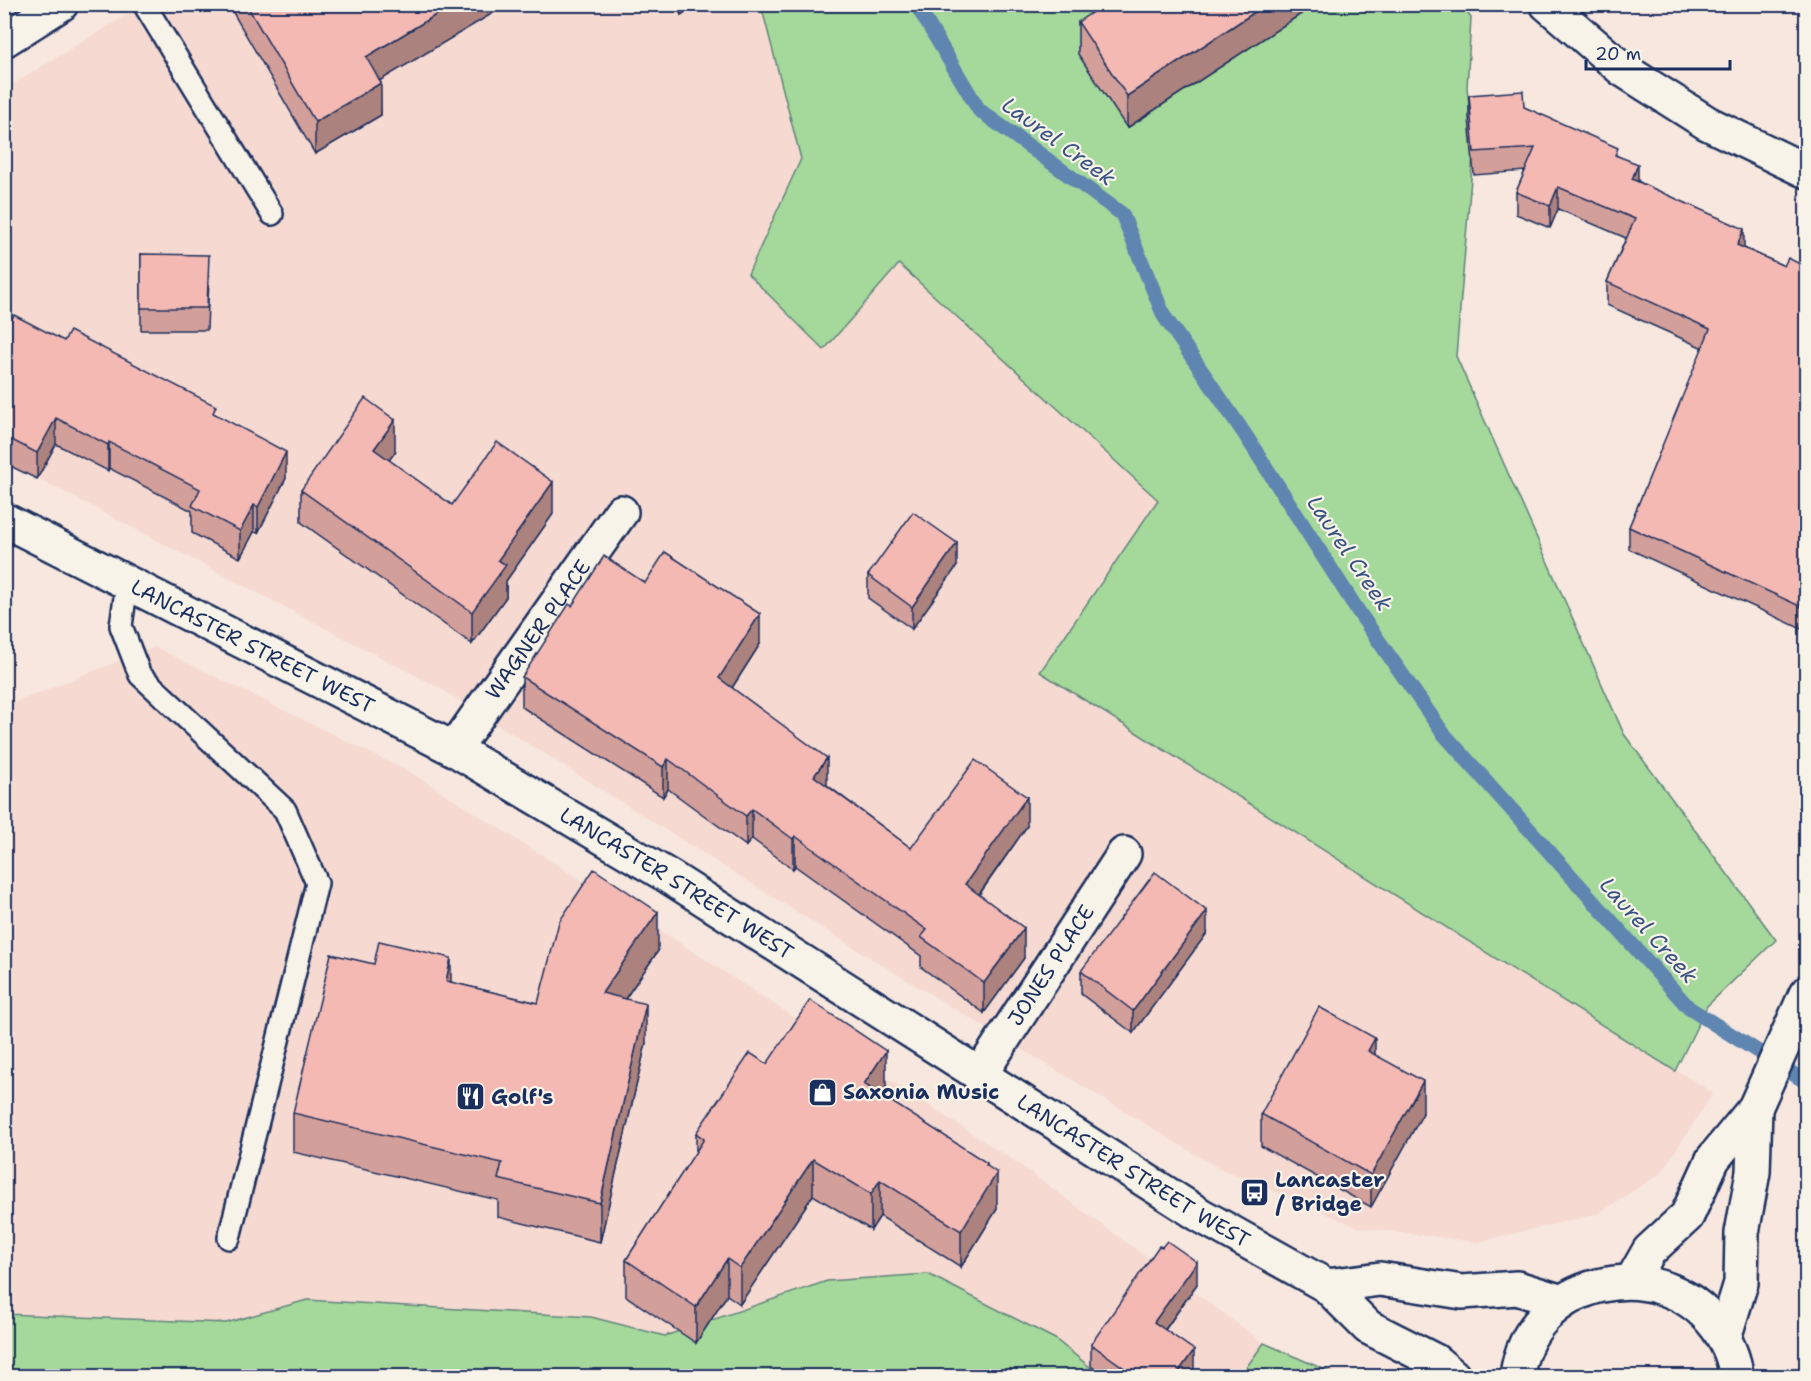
<svg xmlns="http://www.w3.org/2000/svg" width="1811" height="1381" viewBox="0 0 1811 1381" font-family="'Shantell Sans',sans-serif">
<style>
.built{fill:#f6d9d1}
.green{fill:#a5d89b;stroke:#60847c;stroke-width:1.5}
.lines{fill:none;stroke-linecap:round;stroke-linejoin:round}
.stream{stroke:#5f85b1;stroke-width:15}
.lane-casing{stroke:#1b2f5e;stroke-width:26}
.street-casing{stroke:#1b2f5e;stroke-width:38}
.secondary-casing{stroke:#1b2f5e;stroke-width:38}
.lane{stroke:#f7f3e8;stroke-width:21}
.street{stroke:#f7f3e8;stroke-width:33}
.secondary{stroke:#f7f3e8;stroke-width:33}
.wall{fill:#d39f9b;stroke:#1b2f5e;stroke-width:1.5}
.shaded-wall{fill:#ac827e;stroke:#1b2f5e;stroke-width:1.5}
.building{fill:#f5b9b4;stroke:#1b2f5e;stroke-width:1.5}
.labels{text-anchor:middle;stroke-width:4.5;stroke-linejoin:round;paint-order:stroke}
.street-label{font-size:21px;fill:#1b2f5e;stroke:#f7f3e8}
.poi-label{font-size:21px;font-weight:bold;fill:#1b2f5e;stroke:#f7f3e8;text-anchor:start}
.water-label{font-size:22px;font-style:italic;fill:#385381;stroke:#f7f3e8}
</style>
<rect width="100%" height="100%" fill="#f7e7de"/>
<filter id="ink" filterUnits="userSpaceOnUse"><feTurbulence type="fractalNoise" baseFrequency=".0167" numOctaves="2"/><feDisplacementMap in="SourceGraphic" scale="12" xChannelSelector="R" yChannelSelector="G"/><feConvolveMatrix kernelMatrix="1 2 1 2 8 2 1 2 1" color-interpolation-filters="sRGB"/></filter>
<g filter="url(#ink)">
<g class="built">
<polygon points="143,5 761,5 801,159 749,274 824,350 899,264 1159,500 1040,672 1713,1093 1661,1173 1597,1214 1477,1242 1358,1227 1215,1166 864,954 438,687 5,461 5,89"/>
<polygon points="155,647 413,774 663,932 1020,1165 1264,1343 1240,1376 1101,1376 1055,1339 827,1281 665,1336 591,1317 307,1300 226,1323 5,1314 5,706"/>
</g>
<g class="green">
<polygon points="761,5 1462,5 1471,18 1467,88 1474,143 1456,356 1624,734 1776,940 1707,1006 1675,1071 1040,672 1158,500 899,264 824,350 748,274 801,159"/>
<polygon points="928,1274 1055,1339 1101,1376 5,1376 5,1314 226,1323 307,1300 591,1317 665,1336 827,1281"/>
<polygon points="1264,1343 1339,1376 1240,1376"/>
</g>
<g class="lines">
<polyline class="stream" points="916,4 979,110 1122,214 1164,316 1244,433 1360,614 1443,733 1689,1008 1806,1082"/>
<defs>
<g id="lane">
<polyline points="144,4 272,214"/>
<polyline points="127,583 121,626 140,675 285,810 317,883 229,1238"/>
</g>
<g id="street">
<polyline points="1547,4 1622,69 1707,123 1806,171"/>
<polyline points="4,40 61,4"/>
<path id="s1" d="M454 749 621 512"/>
<path id="s2" d="M979 1076 1124 854"/>
</g>
<g id="secondary">
<path id="s3" d="M4 520 454 749 668 876 1200 1215 1327 1286 1368 1327 1435 1361 1453 1376"/>
<polyline points="1632,1281 1649,1251 1687,1216 1713,1159 1755,1108 1806,994"/>
<polyline points="1327,1286 1380,1279 1462,1292 1517,1288 1562,1302"/>
<polyline points="1724,1338 1741,1283 1742,1233 1753,1172 1755,1108"/>
<path d="M1517 1376C1529 1279 1658 1249 1716 1326 1726 1340 1735 1359 1736 1376"/>
</g>
</defs>
<use href="#lane" class="lane-casing"/>
<use href="#street" class="street-casing"/>
<use href="#secondary" class="secondary-casing"/>
<use href="#lane" class="lane"/>
<use href="#street" class="street"/>
<use href="#secondary" class="secondary"/>
</g>
<g class="wall">
<polygon points="228,4 508,4 380,80 381,115 315,154"/>
<polygon points="675,4 697,4 681,15"/>
<polygon points="1316,4 1127,128 1078,54 1078,22"/>
<polygon points="1469,95 1524,107 1618,156 1638,181 1744,248 1784,266 1806,267 1806,631 1629,549 1629,527 1703,348 1607,305 1607,282 1626,238 1558,209 1550,228 1516,214 1516,192 1525,171 1474,175 1469,117"/>
<polygon points="141,254 209,277 207,330 141,330"/>
<polygon points="4,333 64,341 216,415 286,478 258,533 254,532 240,558 192,533 192,511 109,468 108,471 56,444 37,479 4,463"/>
<polygon points="395,452 389,460 452,505 553,514 506,581 506,597 472,644 301,522 301,490"/>
<polygon points="957,566 912,629 868,598 868,575"/>
<polygon points="645,583 760,644 732,688 827,785 911,848 1027,826 979,895 1024,958 984,1013 921,967 921,956 795,866 793,869 752,839 746,846 668,789 663,797 522,707 522,677"/>
<polygon points="1207,933 1133,1033 1081,994 1081,971"/>
<polygon points="658,951 625,999 646,1043 600,1242 498,1217 498,1200 293,1152 293,1113 451,982 538,1003"/>
<polygon points="1375,1055 1423,1113 1371,1207 1261,1146 1261,1114"/>
<polygon points="886,1087 881,1095 987,1166 997,1209 961,1267 880,1216 871,1230 813,1195 740,1304 727,1295 696,1343 626,1296 626,1260 696,1152 696,1133"/>
<polygon points="1197,1284 1165,1330 1194,1372 1191,1377 1105,1377 1091,1366 1091,1344"/>
</g>
<g class="shaded-wall">
<polygon points="454,4 508,4 366,89 366,57"/>
<polygon points="681,4 697,4 681,15"/>
<polygon points="1267,4 1316,4 1127,128 1127,96"/>
<polygon points="381,83 381,115 315,154 315,122"/>
<polygon points="1638,164 1638,187 1632,179"/>
<polygon points="1558,187 1558,209 1550,228 1550,206"/>
<polygon points="1744,229 1744,251 1737,245"/>
<polygon points="56,418 56,444 37,479 37,453"/>
<polygon points="395,420 395,452 374,481 374,449"/>
<polygon points="109,442 109,468 108,471 108,445"/>
<polygon points="286,452 286,478 258,533 258,507"/>
<polygon points="553,482 553,514 506,581 506,597 472,644 472,612 498,560"/>
<polygon points="254,505 254,532 240,558 240,531"/>
<polygon points="957,543 957,566 912,629 912,607"/>
<polygon points="760,614 760,644 719,708 719,678"/>
<polygon points="827,758 827,788 814,776"/>
<polygon points="668,759 668,789 663,797 663,767"/>
<polygon points="1027,797 1027,826 965,914 965,884"/>
<polygon points="752,809 752,839 746,846 746,816"/>
<polygon points="795,836 795,866 793,869 793,839"/>
<polygon points="1207,911 1207,933 1133,1033 1133,1011"/>
<polygon points="658,912 658,951 602,1032 602,993"/>
<polygon points="1024,928 1024,958 984,1013 984,983"/>
<polygon points="451,958 451,997 446,981"/>
<polygon points="646,1004 646,1043 600,1242 600,1203"/>
<polygon points="1375,1038 1375,1070 1368,1051"/>
<polygon points="886,1051 886,1087 864,1120 864,1084"/>
<polygon points="1423,1081 1423,1113 1371,1207 1371,1175"/>
<polygon points="813,1159 813,1195 740,1304 740,1268"/>
<polygon points="987,1163 987,1188 997,1173 997,1209 961,1267 961,1231 986,1165"/>
<polygon points="880,1180 880,1216 871,1230 871,1194"/>
<polygon points="727,1259 727,1295 696,1343 696,1307"/>
<polygon points="1197,1262 1197,1284 1154,1345 1154,1322"/>
<polygon points="1194,1350 1194,1372 1191,1377 1175,1377"/>
</g>
<g class="building">
<polygon points="246,4 454,4 366,57 381,83 315,122"/>
<polygon points="1104,4 1267,4 1127,96 1078,22"/>
<polygon points="1523,91 1524,107 1618,148 1615,155 1638,164 1632,179 1744,229 1737,245 1784,266 1788,258 1806,267 1806,609 1629,527 1710,329 1607,282 1635,219 1558,187 1550,206 1516,192 1535,148 1474,152 1469,95"/>
<polygon points="141,254 209,255 207,308 141,308"/>
<polygon points="14,315 64,341 70,331 216,406 213,413 286,452 258,507 254,505 240,531 192,506 200,489 109,442 108,445 56,418 37,453 4,436 4,333"/>
<polygon points="365,398 395,420 374,449 452,505 497,442 553,482 498,560 506,565 472,612 301,490"/>
<polygon points="913,512 957,543 912,607 868,575"/>
<polygon points="665,552 760,614 719,678 827,758 814,776 911,848 975,760 1027,797 965,884 1024,928 984,983 921,937 927,930 795,836 793,839 752,809 746,816 668,759 663,767 522,677 569,604 572,606 604,556 645,583"/>
<polygon points="594,869 658,912 602,993 646,1004 600,1203 498,1179 502,1163 293,1113 331,954 374,964 379,941 451,958 446,981 538,1003 559,922"/>
<polygon points="1155,872 1207,911 1133,1011 1081,971"/>
<polygon points="810,1000 886,1051 864,1084 987,1163 986,1165 997,1173 961,1231 880,1180 871,1194 813,1159 740,1268 727,1259 696,1307 626,1260 704,1139 696,1133 750,1053 767,1064"/>
<polygon points="1319,1007 1375,1038 1368,1051 1423,1081 1371,1175 1261,1114"/>
<polygon points="1167,1241 1197,1262 1154,1322 1194,1350 1175,1377 1137,1377 1091,1344 1159,1246 1162,1247"/>
</g>
</g>
<defs>
<symbol id="shop-square" viewBox="-11 -11 22 22"><rect x="-9" y="-9" width="18" height="18" rx="4" fill="#1b2f5e" stroke="#f7f3e8"/><path d="M-5-2.5h2.3a2.7 3.5 0 0 1 5.4 0H5L5.5 6h-11ZM-1.5-2.5h3a1.5 2.3 0 0 0-3 0Z" fill="#fff"/></symbol>
<symbol id="restaurant-square" viewBox="-11 -11 22 22"><rect x="-9" y="-9" width="18" height="18" rx="4" fill="#1b2f5e" stroke="#f7f3e8"/><path d="M-5-6h1v4h1v-4h1v4h1v-4h1v5L-1.5 .5V6h-2V.5L-5-1ZM5-6V6H3V1.5H1.5Q1.5-4 5-6Z" fill="#fff"/></symbol>
<symbol id="bus-square" viewBox="-11 -11 22 22"><rect x="-9" y="-9" width="18" height="18" rx="4" fill="#1b2f5e" stroke="#f7f3e8"/><path d="M-5-6H5V4H4V6H2V4H-2V6H-4V4H-5ZM-3.5-4V0h7V-4ZM-3.5 1.2v1.5H-2V1.2ZM2 1.2v1.5H3.5V1.2Z" fill="#fff"/></symbol>
</defs>
<g fill-rule="evenodd">
<use href="#shop-square" x="806" y="1076" width="33" height="33"/>
<use href="#restaurant-square" x="454" y="1080" width="33" height="33"/>
<use href="#bus-square" x="1238" y="1176" width="33" height="33"/>
</g>
<g class="labels">
<g class="street-label">
<text dy="7" stroke="none"><textPath href="#s1" startOffset="146">WAGNER PLACE</textPath></text>
<text dy="7" stroke="none"><textPath href="#s3" startOffset="279">LANCASTER STREET WEST</textPath></text>
<text dy="7" stroke="none"><textPath href="#s3" startOffset="765">LANCASTER STREET WEST</textPath></text>
<text dy="7" stroke="none"><textPath href="#s2" startOffset="132">JONES PLACE</textPath></text>
<text dy="7" stroke="none"><textPath href="#s3" startOffset="1305">LANCASTER STREET WEST</textPath></text>
</g>
<g class="poi-label">
<text x="843" y="1099">Saxonia Music</text>
<text x="491" y="1104">Golf's</text>
<text x="1275" y="1187">Lancaster<tspan x="1275" dy="24">/ Bridge</tspan></text>
</g>
<g class="water-label">
<text transform="translate(1059 141) rotate(36)" y="8">Laurel Creek</text>
<text transform="translate(1350 553) rotate(56)" y="8">Laurel Creek</text>
<text transform="translate(1649 930) rotate(48)" y="8">Laurel Creek</text>
</g>
</g>
<rect width="1811" height="1381" fill="none" stroke="#f7f3e8" stroke-width="24"/>
<rect x="12" y="12" width="1787" height="1357" fill="none" stroke="#1b2f5e" stroke-width="2" filter="url(#ink)"/>
<path d="M1586 60v9h144v-9" fill="none" stroke="#1b2f5e" stroke-width="3"/>
<text x="1595" y="60" font-size="18" fill="#1b2f5e" stroke="#f7f3e8" stroke-width="4.5" paint-order="stroke">20 m</text>
</svg>
